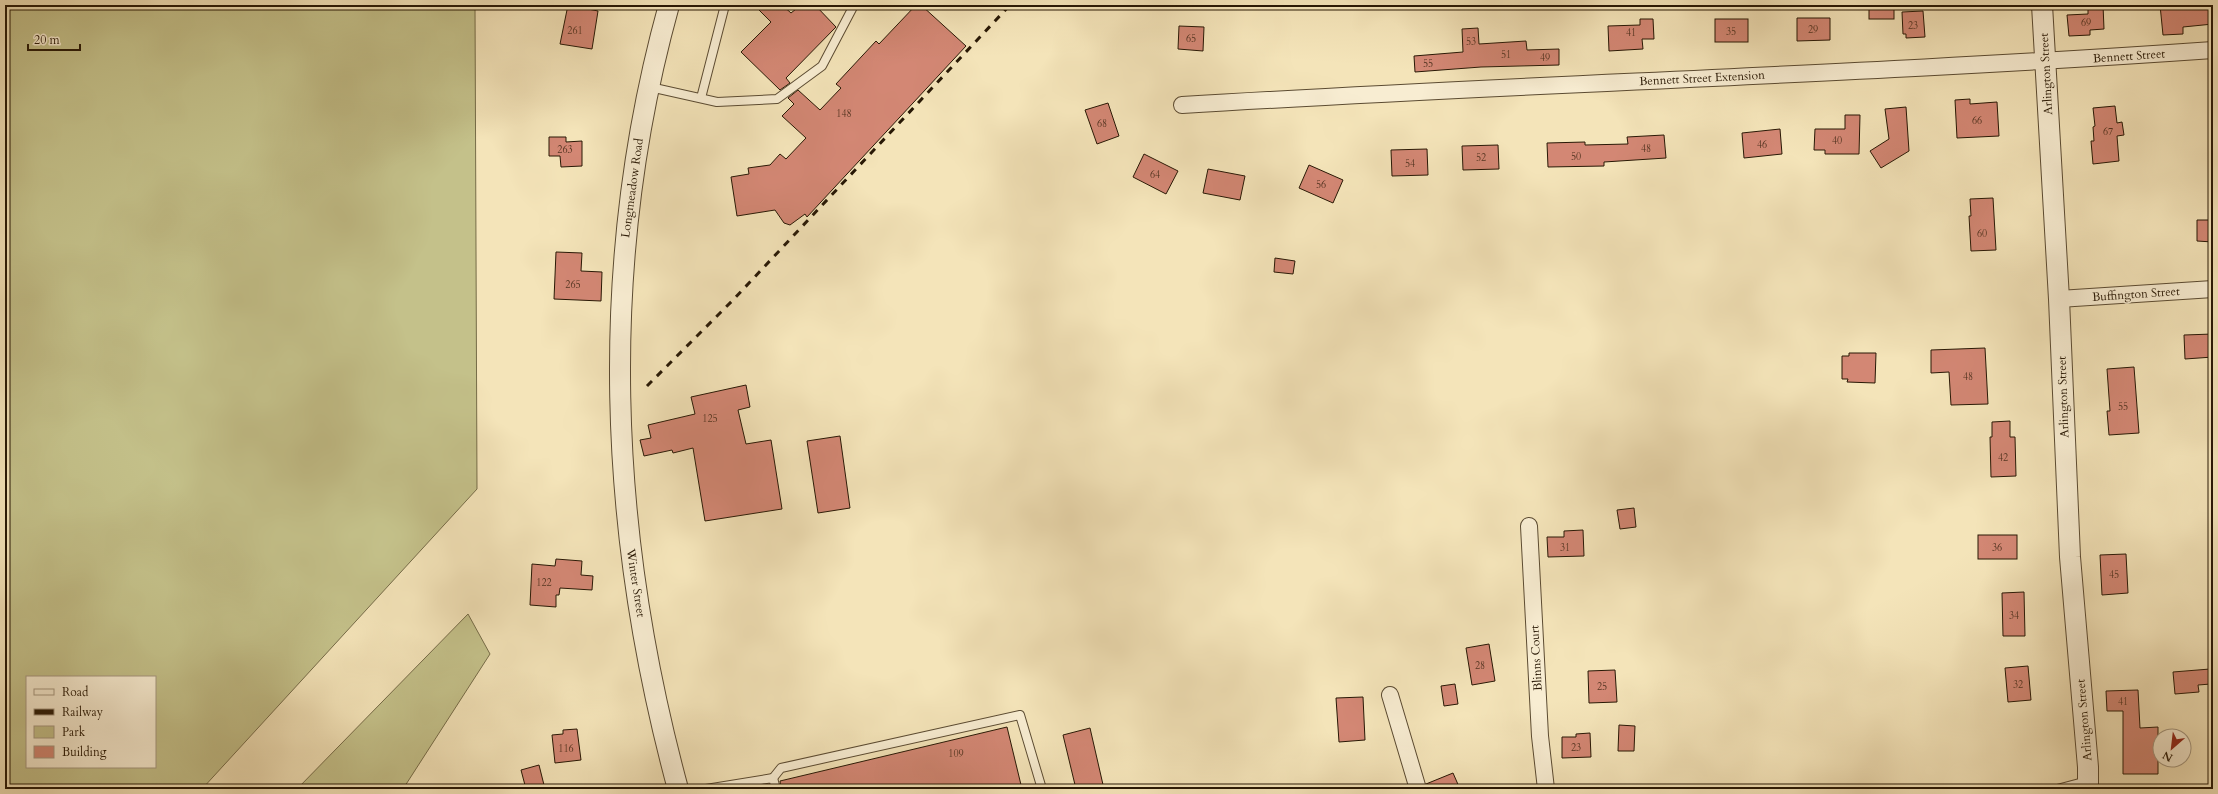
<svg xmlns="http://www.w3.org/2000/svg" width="2218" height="794" viewBox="0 0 2218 794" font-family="Cardo,serif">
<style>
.green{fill:#c4c18a;stroke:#766c48;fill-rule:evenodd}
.building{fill:#d38774;stroke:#281805}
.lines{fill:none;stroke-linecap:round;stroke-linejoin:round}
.service-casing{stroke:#5b4b32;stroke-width:10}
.minor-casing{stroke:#5b4b32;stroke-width:18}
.tertiary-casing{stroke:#5b4b32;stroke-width:22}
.service{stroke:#f8edd2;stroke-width:8}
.minor{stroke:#f8edd2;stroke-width:16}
.tertiary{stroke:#f8edd2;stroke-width:20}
.rail{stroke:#281805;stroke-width:3;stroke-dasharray:7 7;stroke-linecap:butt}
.labels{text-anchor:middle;stroke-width:3;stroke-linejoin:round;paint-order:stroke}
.number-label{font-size:10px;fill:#533421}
.street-label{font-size:12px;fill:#281805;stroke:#f8edd2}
</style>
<rect width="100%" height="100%" fill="#f4e4b9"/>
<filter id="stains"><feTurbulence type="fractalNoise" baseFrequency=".005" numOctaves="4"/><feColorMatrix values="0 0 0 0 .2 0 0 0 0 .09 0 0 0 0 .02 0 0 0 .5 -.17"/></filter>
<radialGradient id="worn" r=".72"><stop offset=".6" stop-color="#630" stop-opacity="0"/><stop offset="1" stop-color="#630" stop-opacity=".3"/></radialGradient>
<g class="green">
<path d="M5 5H475L477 489 202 789H5ZM27 677H155V767H27Z"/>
<polygon points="468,614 490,654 403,789 297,789"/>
</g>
<g class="building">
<polygon points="568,5 598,11 592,49 560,44"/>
<polygon points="754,5 782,5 791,13 801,5 815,5 836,27 786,78 790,83 780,90 741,52 771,22"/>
<polygon points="916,5 921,5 966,46 807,217 805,214 790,225 784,223 775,210 737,216 731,177 749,174 748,168 770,165 780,154 786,159 806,138 782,116 794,104 788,98 798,90 820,110 841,88 836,84 876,41 879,44"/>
<rect x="1869" y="5" width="25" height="14"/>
<polygon points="2103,5 2104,29 2090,30 2090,35 2069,36 2067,15 2088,14 2088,6"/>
<polygon points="2160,5 2211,5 2213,24 2183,27 2183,34 2163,35"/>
<polygon points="1923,11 1925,37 1906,38 1906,34 1903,34 1902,12"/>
<polygon points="1797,18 1830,18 1830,40 1797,41"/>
<polygon points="1640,19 1653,19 1654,39 1642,39 1643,49 1609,51 1608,26 1640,25"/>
<rect x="1715" y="19" width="33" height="23"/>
<polygon points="1179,26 1204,27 1203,51 1178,49"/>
<polygon points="1478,28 1479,44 1526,41 1527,50 1559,49 1559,65 1481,67 1415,72 1414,56 1463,52 1462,29"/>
<polygon points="1970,99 1970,104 1997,102 1999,136 1957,138 1955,100"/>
<polygon points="1108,103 1119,136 1097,144 1085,110"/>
<polygon points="2115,106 2117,123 2122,122 2124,135 2117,136 2119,161 2093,164 2091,141 2094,141 2093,127 2095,126 2093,108"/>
<polygon points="1906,107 1909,151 1881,168 1870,151 1889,139 1885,109"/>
<polygon points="1845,115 1860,115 1859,154 1825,154 1825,150 1814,150 1815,129 1845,129"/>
<polygon points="1780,129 1782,154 1744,158 1742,133"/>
<polygon points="1664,135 1666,158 1604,162 1604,166 1548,167 1547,143 1585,142 1585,145 1628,144 1627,137"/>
<polygon points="549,137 566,137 566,142 582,141 582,166 561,167 560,156 549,156"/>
<polygon points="1498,145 1499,169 1463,170 1462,146"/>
<polygon points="1427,149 1428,175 1392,176 1391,150"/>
<polygon points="1144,154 1178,171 1166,194 1133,177"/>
<polygon points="1309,165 1343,180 1333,203 1299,188"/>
<polygon points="1208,169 1245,176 1240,200 1203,193"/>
<polygon points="1993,198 1996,250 1971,251 1969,216 1971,216 1970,199"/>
<polygon points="2197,220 2213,220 2213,242 2197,241"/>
<polygon points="556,252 582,253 581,271 602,272 601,301 554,299"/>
<polygon points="1275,258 1295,261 1293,274 1274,272"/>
<polygon points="2213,334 2213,357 2185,359 2184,335"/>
<polygon points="1985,348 1988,404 1951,405 1949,372 1931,373 1931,350"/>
<polygon points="1849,353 1876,353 1875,383 1847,382 1848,379 1842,379 1842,356 1849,356"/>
<polygon points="2134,367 2139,433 2109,435 2107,411 2110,411 2107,369"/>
<polygon points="746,385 750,407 738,410 746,444 771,440 782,509 705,521 693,448 673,453 672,450 644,456 640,440 651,438 648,425 695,414 691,397"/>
<polygon points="2010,421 2010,437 2015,437 2016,476 1991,477 1990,437 1992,437 1992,422"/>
<polygon points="840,436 850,508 818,513 807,441"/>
<polygon points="1634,508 1636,527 1620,529 1617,510"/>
<polygon points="1583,530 1584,556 1548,557 1547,537 1564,537 1564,531"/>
<rect x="1978" y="535" width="39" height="24"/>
<polygon points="2126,554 2128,593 2102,595 2100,555"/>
<polygon points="556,559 582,561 581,575 593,576 592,590 560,588 559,595 556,595 556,607 530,605 532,564 555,566"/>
<polygon points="2024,592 2025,636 2003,636 2002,593"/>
<polygon points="1489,644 1495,681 1472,685 1466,648"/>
<polygon points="2028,666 2031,700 2008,702 2005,668"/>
<polygon points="2210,669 2211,684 2198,685 2199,692 2175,694 2173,672"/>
<polygon points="1615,670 1617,702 1589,703 1588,671"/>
<polygon points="1455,684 1458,704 1444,706 1441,686"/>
<polygon points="2138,690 2140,728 2158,727 2158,774 2123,774 2123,711 2107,711 2106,691"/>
<polygon points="1363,697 1365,740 1339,742 1336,698"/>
<polygon points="1619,725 1635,726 1634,751 1618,751"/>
<polygon points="1007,727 1022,789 781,789 780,781"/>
<polygon points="1090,728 1104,789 1076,789 1063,735"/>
<polygon points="577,729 581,760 555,763 552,735 563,734 563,730"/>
<polygon points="1590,733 1591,757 1562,758 1562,737 1576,737 1576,734"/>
<polygon points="539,765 545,789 526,789 521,770"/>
<polygon points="1453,773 1460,789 1427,789 1426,784"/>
</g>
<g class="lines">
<defs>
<g id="service">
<polyline points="650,87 717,102 777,99 822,66 852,9 850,5"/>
<polyline points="701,98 725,5"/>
<polyline points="773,778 781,768 1020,715 1042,789"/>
<polyline points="706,789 773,778 776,789"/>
<polyline points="2057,789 2087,781"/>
</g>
<g id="minor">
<path d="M1182 105C1525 84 1870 74 2213 50"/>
<polyline points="2059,299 2213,289"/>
<polyline points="1529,526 1540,736 1546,789"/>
<polyline points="1390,695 1418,789"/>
</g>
<g id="tertiary">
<path d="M669 5C597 264 608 531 678 789"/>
<polyline points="2042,5 2059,299 2070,557 2088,767 2088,789"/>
</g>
</defs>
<use href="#service" class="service-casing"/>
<use href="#minor" class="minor-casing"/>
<use href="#tertiary" class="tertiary-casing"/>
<use href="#service" class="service"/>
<use href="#minor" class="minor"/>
<use href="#tertiary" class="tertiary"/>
<polyline class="rail" points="647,386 734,299 1010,5"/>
</g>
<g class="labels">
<g class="number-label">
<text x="2086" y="26">69</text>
<text x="1913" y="29">23</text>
<text x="1813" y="33">29</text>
<text x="575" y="34">261</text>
<text x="1731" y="35">35</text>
<text x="1631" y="36">41</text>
<text x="1191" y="42">65</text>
<text x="1471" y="45">53</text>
<text x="1506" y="58">51</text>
<text x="1545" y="61">49</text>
<text x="1428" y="67">55</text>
<text x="844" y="117">148</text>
<text x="1977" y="124">66</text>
<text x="1102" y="127">68</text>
<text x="2108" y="135">67</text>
<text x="1837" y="144">40</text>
<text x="1762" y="148">46</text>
<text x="1646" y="152">48</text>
<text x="565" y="153">263</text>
<text x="1576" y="160">50</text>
<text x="1481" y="161">52</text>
<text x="1410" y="167">54</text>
<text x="1155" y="178">64</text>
<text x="1321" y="188">56</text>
<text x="1982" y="237">60</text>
<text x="573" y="288">265</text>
<text x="1968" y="380">48</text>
<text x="2123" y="410">55</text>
<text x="710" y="422">125</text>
<text x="2003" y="461">42</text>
<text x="1565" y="551">31</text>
<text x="1997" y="551">36</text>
<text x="2114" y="578">45</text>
<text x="544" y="586">122</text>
<text x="2014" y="619">34</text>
<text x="1480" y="669">28</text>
<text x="2018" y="688">32</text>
<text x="1602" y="690">25</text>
<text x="2123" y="705">41</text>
<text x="1576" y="751">23</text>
<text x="566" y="752">116</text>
<text x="956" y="757">109</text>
</g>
<g class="street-label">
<text transform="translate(2129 56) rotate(-4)" y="4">Bennett Street</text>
<text transform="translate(2046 74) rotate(-93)" y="4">Arlington Street</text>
<text transform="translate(1702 78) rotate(-3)" y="4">Bennett Street Extension</text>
<text transform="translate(632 188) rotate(-82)" y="4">Longmeadow Road</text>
<text transform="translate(2136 294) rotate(-4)" y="4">Buffington Street</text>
<text transform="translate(2063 397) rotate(-92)" y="4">Arlington Street</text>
<text transform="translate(636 583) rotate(81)" y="4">Winter Street</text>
<text transform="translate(1536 658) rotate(-93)" y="4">Blinns Court</text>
<text transform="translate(2084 720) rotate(-95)" y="4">Arlington Street</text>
</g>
</g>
<rect width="2218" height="794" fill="none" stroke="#f4e4b9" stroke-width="20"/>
<rect x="6" y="6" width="2206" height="782" fill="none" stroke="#281805" stroke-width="2"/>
<rect x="10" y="10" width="2198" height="774" fill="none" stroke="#281805"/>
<rect x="26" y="676" width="130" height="92" fill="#f8edd2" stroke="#a59880"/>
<rect x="34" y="689" width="20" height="6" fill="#f8edd2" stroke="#a59880"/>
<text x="62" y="696" font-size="12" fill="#281805">Road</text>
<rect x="34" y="709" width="20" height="6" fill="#281805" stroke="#a59880"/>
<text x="62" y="716" font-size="12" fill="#281805">Railway</text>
<rect x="34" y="726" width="20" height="12" fill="#c4c18a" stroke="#a59880"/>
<text x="62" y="736" font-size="12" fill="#281805">Park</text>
<rect x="34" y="746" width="20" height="12" fill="#d38774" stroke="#a59880"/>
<text x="62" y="756" font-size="12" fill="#281805">Building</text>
<g transform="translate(2172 748) rotate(208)"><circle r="19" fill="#f8edd2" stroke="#a59880"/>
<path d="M0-3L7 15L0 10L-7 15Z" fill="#8f2418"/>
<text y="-6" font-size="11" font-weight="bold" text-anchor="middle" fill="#281805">N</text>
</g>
<path d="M28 44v6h52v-6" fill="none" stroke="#281805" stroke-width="2"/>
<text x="34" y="44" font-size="12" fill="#281805" stroke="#f8edd2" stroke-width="3" paint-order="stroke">20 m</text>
<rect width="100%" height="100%" filter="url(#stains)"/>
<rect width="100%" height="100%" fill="url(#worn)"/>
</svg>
